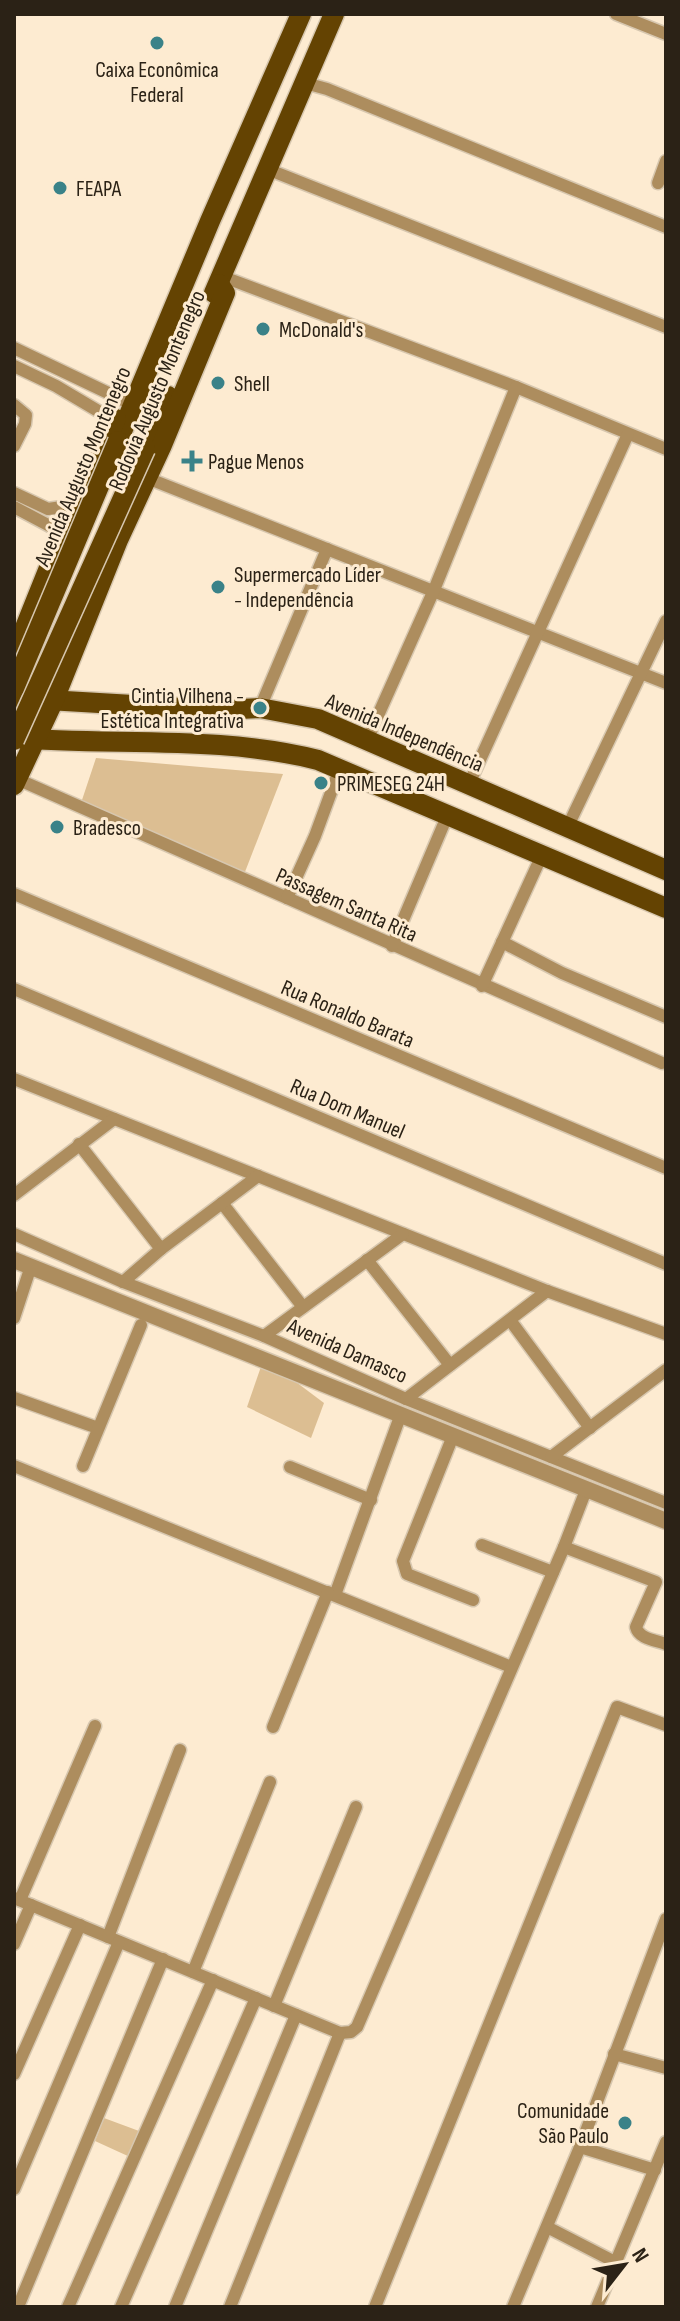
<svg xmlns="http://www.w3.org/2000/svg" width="680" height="2321" viewBox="0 0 680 2321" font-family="'Sofia Sans Condensed',sans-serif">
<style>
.green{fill:#dcbe92}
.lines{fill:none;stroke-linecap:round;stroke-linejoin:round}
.minor-casing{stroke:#d7c7af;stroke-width:15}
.tertiary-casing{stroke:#d7c7af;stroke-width:19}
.primary-casing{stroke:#d7c7af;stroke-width:23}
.minor{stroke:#ad8d5e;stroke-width:12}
.tertiary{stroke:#ad8d5e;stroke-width:16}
.primary{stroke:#644302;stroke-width:20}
.primary-bridge-casing{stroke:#d7c7af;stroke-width:23;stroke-linecap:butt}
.primary-bridge{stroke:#644302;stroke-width:20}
.poi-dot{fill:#3a8288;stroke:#fdebd1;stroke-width:3}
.labels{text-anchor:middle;stroke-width:6;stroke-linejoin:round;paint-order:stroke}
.poi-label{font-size:22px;fill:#2b2216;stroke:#fdebd1;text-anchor:start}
.street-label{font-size:22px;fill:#2b2216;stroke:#fdebd1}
</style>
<rect width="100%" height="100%" fill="#fdebd1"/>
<g class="green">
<polygon points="96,758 283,774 243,877 80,806"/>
<polygon points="264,1358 324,1403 311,1438 247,1407"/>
<polygon points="104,2118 139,2131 130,2157 95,2141"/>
</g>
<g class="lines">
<defs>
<g id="minor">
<polyline points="616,14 666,34"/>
<polyline points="305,83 327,89 666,227"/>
<polyline points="267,169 666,327"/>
<polyline points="658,183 666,161"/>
<polyline points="221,276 516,387 666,449"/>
<polyline points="14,348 125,401"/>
<polyline points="14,366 56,386 115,421"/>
<polyline points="14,405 26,415 25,424 14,446"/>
<polyline points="147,478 666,683"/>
<polyline points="14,493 48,509 76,505"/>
<polyline points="14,507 63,533"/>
<polyline points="260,708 327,549"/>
<polyline points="367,740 434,590 516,387"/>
<polyline points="17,779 662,1063"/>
<polyline points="469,784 628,434"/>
<polyline points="567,828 666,621"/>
<polyline points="14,894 666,1168"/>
<polyline points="287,898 315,836 340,768"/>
<polyline points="502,942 562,973 666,1017"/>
<polyline points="392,946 448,814"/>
<polyline points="482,986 542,855"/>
<polyline points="14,989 666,1264"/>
<polyline points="14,1079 547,1291 666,1334"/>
<polyline points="79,1144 161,1249"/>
<polyline points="14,1195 114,1119"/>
<polyline points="222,1203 303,1307"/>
<polyline points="14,1234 123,1282 264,1336 406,1399 666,1503"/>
<polyline points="367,1260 450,1365"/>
<polyline points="123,1282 161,1249 258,1176"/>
<polyline points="14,1318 31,1266"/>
<polyline points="510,1320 590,1428"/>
<polyline points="264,1336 403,1234"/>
<polyline points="14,1398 98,1428"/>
<polyline points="406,1399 547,1291"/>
<polyline points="453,1436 403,1561 407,1574 473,1600"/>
<polyline points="551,1457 666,1370"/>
<polyline points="14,1466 511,1667"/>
<polyline points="83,1466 141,1325"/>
<polyline points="290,1467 371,1500"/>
<polyline points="482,1545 553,1572"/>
<path d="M564 1547 656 1582 636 1627C639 1639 655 1640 666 1644"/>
<polyline points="335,1595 401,1414"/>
<polyline points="273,1727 328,1592"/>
<polyline points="14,1898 340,2033 351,2032 357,2027 564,1547 586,1490"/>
<polyline points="20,1900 95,1726"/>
<polyline points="108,1937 180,1750"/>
<polyline points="14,1944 31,1905"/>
<polyline points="193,1972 270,1782"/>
<polyline points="274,2006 356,1807"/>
<polyline points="614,2054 666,2068"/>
<polyline points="14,2074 80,1925"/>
<polyline points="580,2147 655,2170"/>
<polyline points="14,2189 119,1942"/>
<polyline points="547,2227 617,2263"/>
<polyline points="20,2302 163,1959"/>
<polyline points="68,2307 213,1980"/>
<polyline points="121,2307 256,1998"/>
<polyline points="175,2307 296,2015"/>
<polyline points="230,2307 340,2033"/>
<polyline points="375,2307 617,1707 666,1725"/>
<polyline points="513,2307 580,2147 666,1919"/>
<polyline points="597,2307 666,2142"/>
</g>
<polyline id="tertiary" points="14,1260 666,1521"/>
<g id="primary">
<polyline points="214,293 334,14"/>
<polyline points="118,441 210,221 301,14"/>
<polyline points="145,449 168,396"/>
<polyline points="14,655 63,533 116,419"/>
<polyline points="14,698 218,710 260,708 318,719 666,870"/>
<path d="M14 738C115 746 220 735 318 760L666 908"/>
<polyline points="14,785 53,702 118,540 162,445 225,293 219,284"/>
</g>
</defs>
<use href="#minor" class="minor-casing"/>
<use href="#tertiary" class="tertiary-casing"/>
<use href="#primary" class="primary-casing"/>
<use href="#minor" class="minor"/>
<use href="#tertiary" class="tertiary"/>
<use href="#primary" class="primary"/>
<defs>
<g id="primary-bridge">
<polyline points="14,688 118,441"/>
<polyline points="14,740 145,449"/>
</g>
</defs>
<use href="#primary-bridge" class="primary-bridge-casing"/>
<use href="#primary-bridge" class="primary-bridge"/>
</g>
<g class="poi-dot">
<circle cx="157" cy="43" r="8"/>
<circle cx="60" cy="188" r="8"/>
<circle cx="263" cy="329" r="8"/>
<circle cx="218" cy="383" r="8"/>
<path d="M188 449h8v8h8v8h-8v8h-8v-8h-8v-8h8z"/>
<circle cx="218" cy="587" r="8"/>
<circle cx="260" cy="708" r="8"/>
<circle cx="321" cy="783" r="8"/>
<circle cx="57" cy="827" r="8"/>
<circle cx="625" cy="2123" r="8"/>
</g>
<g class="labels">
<g class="poi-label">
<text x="157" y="77" text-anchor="middle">Caixa Econômica<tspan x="157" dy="25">Federal</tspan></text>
<text x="76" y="196">FEAPA</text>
<text x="279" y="337">McDonald's</text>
<text x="234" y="391">Shell</text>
<text x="208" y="469">Pague Menos</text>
<text x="234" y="582">Supermercado Líder<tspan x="234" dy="25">- Independência</tspan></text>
<text x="244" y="703" text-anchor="end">Cintia Vilhena -<tspan x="244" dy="25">Estética Integrativa</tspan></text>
<text x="337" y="791">PRIMESEG 24H</text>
<text x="73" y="835">Bradesco</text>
<text x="609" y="2118" text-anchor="end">Comunidade<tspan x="609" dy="25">São Paulo</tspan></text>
</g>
<g class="street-label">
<text transform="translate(156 390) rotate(-67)" y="8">Rodovia Augusto Montenegro</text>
<text transform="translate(82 466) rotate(-67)" y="8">Avenida Augusto Montenegro</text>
<text transform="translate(405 732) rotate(23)" y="8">Avenida Independência</text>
<text transform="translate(347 904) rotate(24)" y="8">Passagem Santa Rita</text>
<text transform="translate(348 1013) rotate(23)" y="8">Rua Ronaldo Barata</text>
<text transform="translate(348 1108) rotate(23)" y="8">Rua Dom Manuel</text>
<text transform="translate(348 1350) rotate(24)" y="8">Avenida Damasco</text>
</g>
</g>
<rect width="680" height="2321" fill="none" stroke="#2b2216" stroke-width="32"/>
<g transform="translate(624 2265) rotate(59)" stroke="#fdebd1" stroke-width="6" paint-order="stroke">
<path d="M0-6L14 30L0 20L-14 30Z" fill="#2b2216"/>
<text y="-12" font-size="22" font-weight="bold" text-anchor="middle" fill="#2b2216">N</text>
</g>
</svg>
